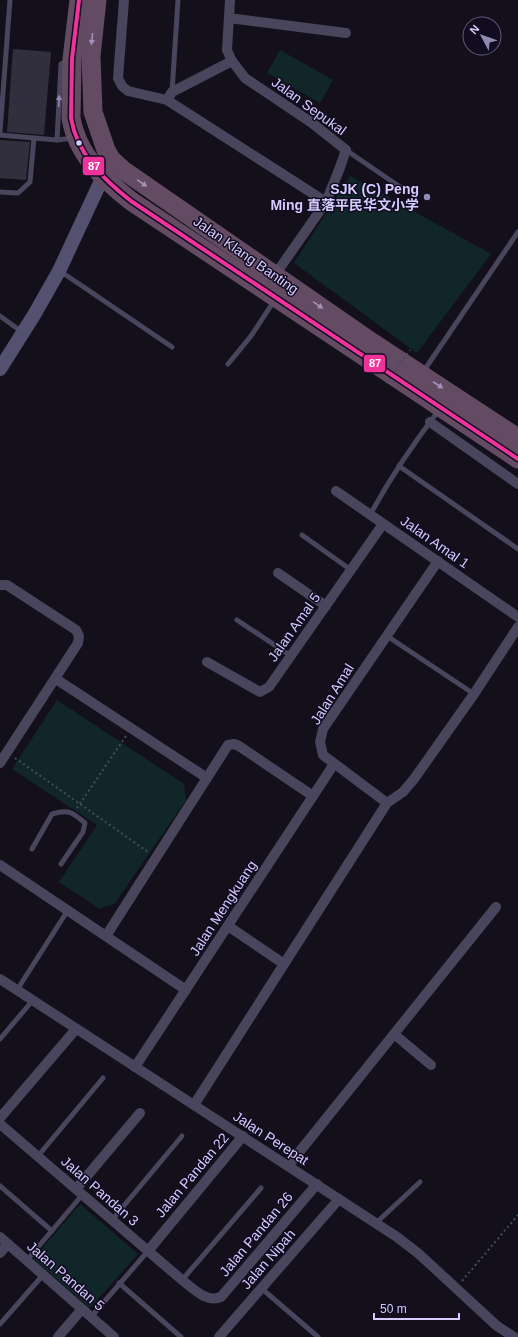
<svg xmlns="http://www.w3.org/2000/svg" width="518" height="1337" viewBox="0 0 518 1337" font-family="Arial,'Noto Sans SC',sans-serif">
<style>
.green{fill:#102628}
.building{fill:#312e3e}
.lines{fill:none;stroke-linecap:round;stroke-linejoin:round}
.path{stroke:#434e5d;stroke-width:2;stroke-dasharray:2 3;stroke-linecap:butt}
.lane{stroke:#48455d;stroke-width:5}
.street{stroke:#48455d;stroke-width:10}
.secondary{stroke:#545170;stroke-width:14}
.highway{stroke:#634c63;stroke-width:19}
.path-bridge{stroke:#434e5d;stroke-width:2;stroke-dasharray:2 3;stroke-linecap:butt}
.bus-1-casing{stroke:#110c20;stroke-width:7}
.bus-1{stroke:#ef339a;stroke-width:4}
.oneway{fill:#a292b9}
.oneway2{fill:#8e88ae}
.bus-dot{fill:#d5cbff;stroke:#110c20;stroke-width:1.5}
.poi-dot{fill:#918ab0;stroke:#110c20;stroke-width:1.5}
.labels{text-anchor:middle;stroke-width:3;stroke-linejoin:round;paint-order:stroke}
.street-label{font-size:14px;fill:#d5cbff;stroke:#110c20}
.poi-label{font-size:14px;font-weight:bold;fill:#d5cbff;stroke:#110c20;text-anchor:end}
.line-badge{stroke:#110c20;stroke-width:1.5}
.badge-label{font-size:11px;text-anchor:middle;font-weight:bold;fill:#fff}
</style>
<rect width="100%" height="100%" fill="#13101c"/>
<g class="green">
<polygon points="280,50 333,80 320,103 267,73"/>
<polygon points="350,176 491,254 417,353 294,263"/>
<polygon points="57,700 184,784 186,800 115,903 100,909 59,882 97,825 12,769"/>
<polygon points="80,1204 138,1254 90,1308 33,1259"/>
</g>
<g class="building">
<polygon points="13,49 51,52 44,135 7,132"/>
<polygon points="0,140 30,142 26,180 0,178"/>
</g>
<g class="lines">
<g class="path">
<polyline points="15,758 148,852"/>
<polyline points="77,808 126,736"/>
<polyline points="462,1281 518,1215"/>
</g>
<g class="lane">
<polyline points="172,92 178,0"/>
<polyline points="0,132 10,0"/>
<polyline points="0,135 57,140 73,138"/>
<polyline points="57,140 61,64 67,61"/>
<polyline points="346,150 403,189"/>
<polyline points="0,192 18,193 30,182 34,138"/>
<polyline points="60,271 172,347"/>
<polyline points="0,316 22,332"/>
<polyline points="228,364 251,336 274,301"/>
<polyline points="423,372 518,232"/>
<polyline points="399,466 518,549"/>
<path d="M370 515C390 478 413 444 439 410"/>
<polyline points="302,535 351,570"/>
<polyline points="237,620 291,656"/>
<polyline points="387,636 474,694"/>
<path d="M32 849 52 814C69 809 72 812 85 823L83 832 61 864"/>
<polyline points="17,990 68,910"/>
<polyline points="0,1039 33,1000"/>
<polyline points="38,1156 103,1078"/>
<polyline points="0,1186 52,1231"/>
<polyline points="112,1220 182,1136"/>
<polyline points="376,1223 420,1182"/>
<polyline points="27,1260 83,1194"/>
<polyline points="182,1280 261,1188"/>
<polyline points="119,1283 181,1337"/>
<polyline points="261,1288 318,1337"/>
<polyline points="91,1317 148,1251"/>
<polyline points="0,1324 43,1275"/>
</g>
<g class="street">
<polyline points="124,0 118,78 122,86 128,91 167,100 172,92 232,61"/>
<polyline points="230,0 227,50 232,61 245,78 312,123 346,150 339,170 326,202 275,275"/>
<polyline points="229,18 346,33"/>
<polyline points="167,100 326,202"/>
<polyline points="430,422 518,484"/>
<polyline points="336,491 518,617"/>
<polyline points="278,573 326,606"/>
<polyline points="0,585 7,585 76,630 79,636 78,643 0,763"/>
<polyline points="207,662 260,692 269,687 383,524"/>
<polyline points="56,679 207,778"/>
<polyline points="387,803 323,755 320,742 323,729 438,561"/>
<polyline points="0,865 186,990"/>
<polyline points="228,926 284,964"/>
<polyline points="106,936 228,745 234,744 239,746 313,796"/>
<polyline points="0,979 397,1237 419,1254 497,1326 514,1337"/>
<polyline points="394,1034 431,1065"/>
<polyline points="135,1067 334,764"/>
<polyline points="194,1105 387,803 403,792 414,779 474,694 518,627"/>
<polyline points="0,1118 76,1029"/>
<path d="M0 1124 182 1280C194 1289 206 1303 221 1297L317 1184"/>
<polyline points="288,1166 496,907"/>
<polyline points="76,1189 140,1113"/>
<polyline points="0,1237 114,1337"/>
<polyline points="148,1251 243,1136"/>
<polyline points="0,1253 8,1244"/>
<polyline points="58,1337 82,1309"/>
<polyline points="219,1337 339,1199"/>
</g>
<polyline class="secondary" points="0,369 34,315 59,271 107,168"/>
<g class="highway">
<path d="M79 0 72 59 71 118C77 154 103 179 131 201L518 459"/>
<polyline points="97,0 91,56 93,112 106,150 111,159 123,170 373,343 518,438"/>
</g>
<polyline class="path-bridge" points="386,383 410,350"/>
<defs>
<path id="bus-1" d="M79 0 72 59 71 118C77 154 103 179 131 201L518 459"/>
</defs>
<use href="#bus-1" class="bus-1-casing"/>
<use href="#bus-1" class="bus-1"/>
</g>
<defs><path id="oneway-solid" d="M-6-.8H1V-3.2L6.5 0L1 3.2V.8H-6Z"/></defs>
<g class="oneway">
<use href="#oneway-solid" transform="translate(92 39) rotate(96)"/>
<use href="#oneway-solid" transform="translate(142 183) rotate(35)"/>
<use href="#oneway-solid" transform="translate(318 305) rotate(35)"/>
<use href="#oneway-solid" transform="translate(438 385) rotate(33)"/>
</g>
<use class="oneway2" href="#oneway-solid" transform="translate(59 101) rotate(-87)"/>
<circle class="bus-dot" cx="79" cy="143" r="3.5"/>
<circle class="poi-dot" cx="427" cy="197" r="4"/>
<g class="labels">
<g class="street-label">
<text transform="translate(309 106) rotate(36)" y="5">Jalan Sepukal</text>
<text transform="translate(246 255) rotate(35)" y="5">Jalan Klang Banting</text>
<text transform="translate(435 542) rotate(35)" y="5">Jalan Amal 1</text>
<text transform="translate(294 627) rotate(-55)" y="5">Jalan Amal 5</text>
<text transform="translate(332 694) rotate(-58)" y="5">Jalan Amal</text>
<text transform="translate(223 908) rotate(-57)" y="5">Jalan Mengkuang</text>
<text transform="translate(271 1138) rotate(33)" y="5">Jalan Perepat</text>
<text transform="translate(192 1175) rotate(-50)" y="5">Jalan Pandan 22</text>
<text transform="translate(100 1191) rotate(41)" y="5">Jalan Pandan 3</text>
<text transform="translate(256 1234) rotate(-50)" y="5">Jalan Pandan 26</text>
<text transform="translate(268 1259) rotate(-49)" y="5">Jalan Nipah</text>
<text transform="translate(66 1276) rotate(41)" y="5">Jalan Pandan 5</text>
</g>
<g class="poi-label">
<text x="419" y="194">SJK (C) Peng<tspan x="419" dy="16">Ming 直落平民华文小学</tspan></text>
</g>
</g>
<g class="line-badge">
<rect x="82" y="156" width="23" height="20" rx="4" fill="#ef339a"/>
<rect x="363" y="354" width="23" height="19" rx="4" fill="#ef339a"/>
</g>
<g class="badge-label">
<text x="94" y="170">87</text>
<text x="375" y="367">87</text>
</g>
<g transform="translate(482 36) rotate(311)"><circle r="19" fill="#110c20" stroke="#5f5879"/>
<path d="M0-3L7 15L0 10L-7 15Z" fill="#918ab0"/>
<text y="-6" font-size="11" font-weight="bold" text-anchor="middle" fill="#d5cbff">N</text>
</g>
<path d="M374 1313v6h85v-6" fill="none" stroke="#d5cbff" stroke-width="2"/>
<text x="380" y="1313" font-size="12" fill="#d5cbff" stroke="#110c20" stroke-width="3" paint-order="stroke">50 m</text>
</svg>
